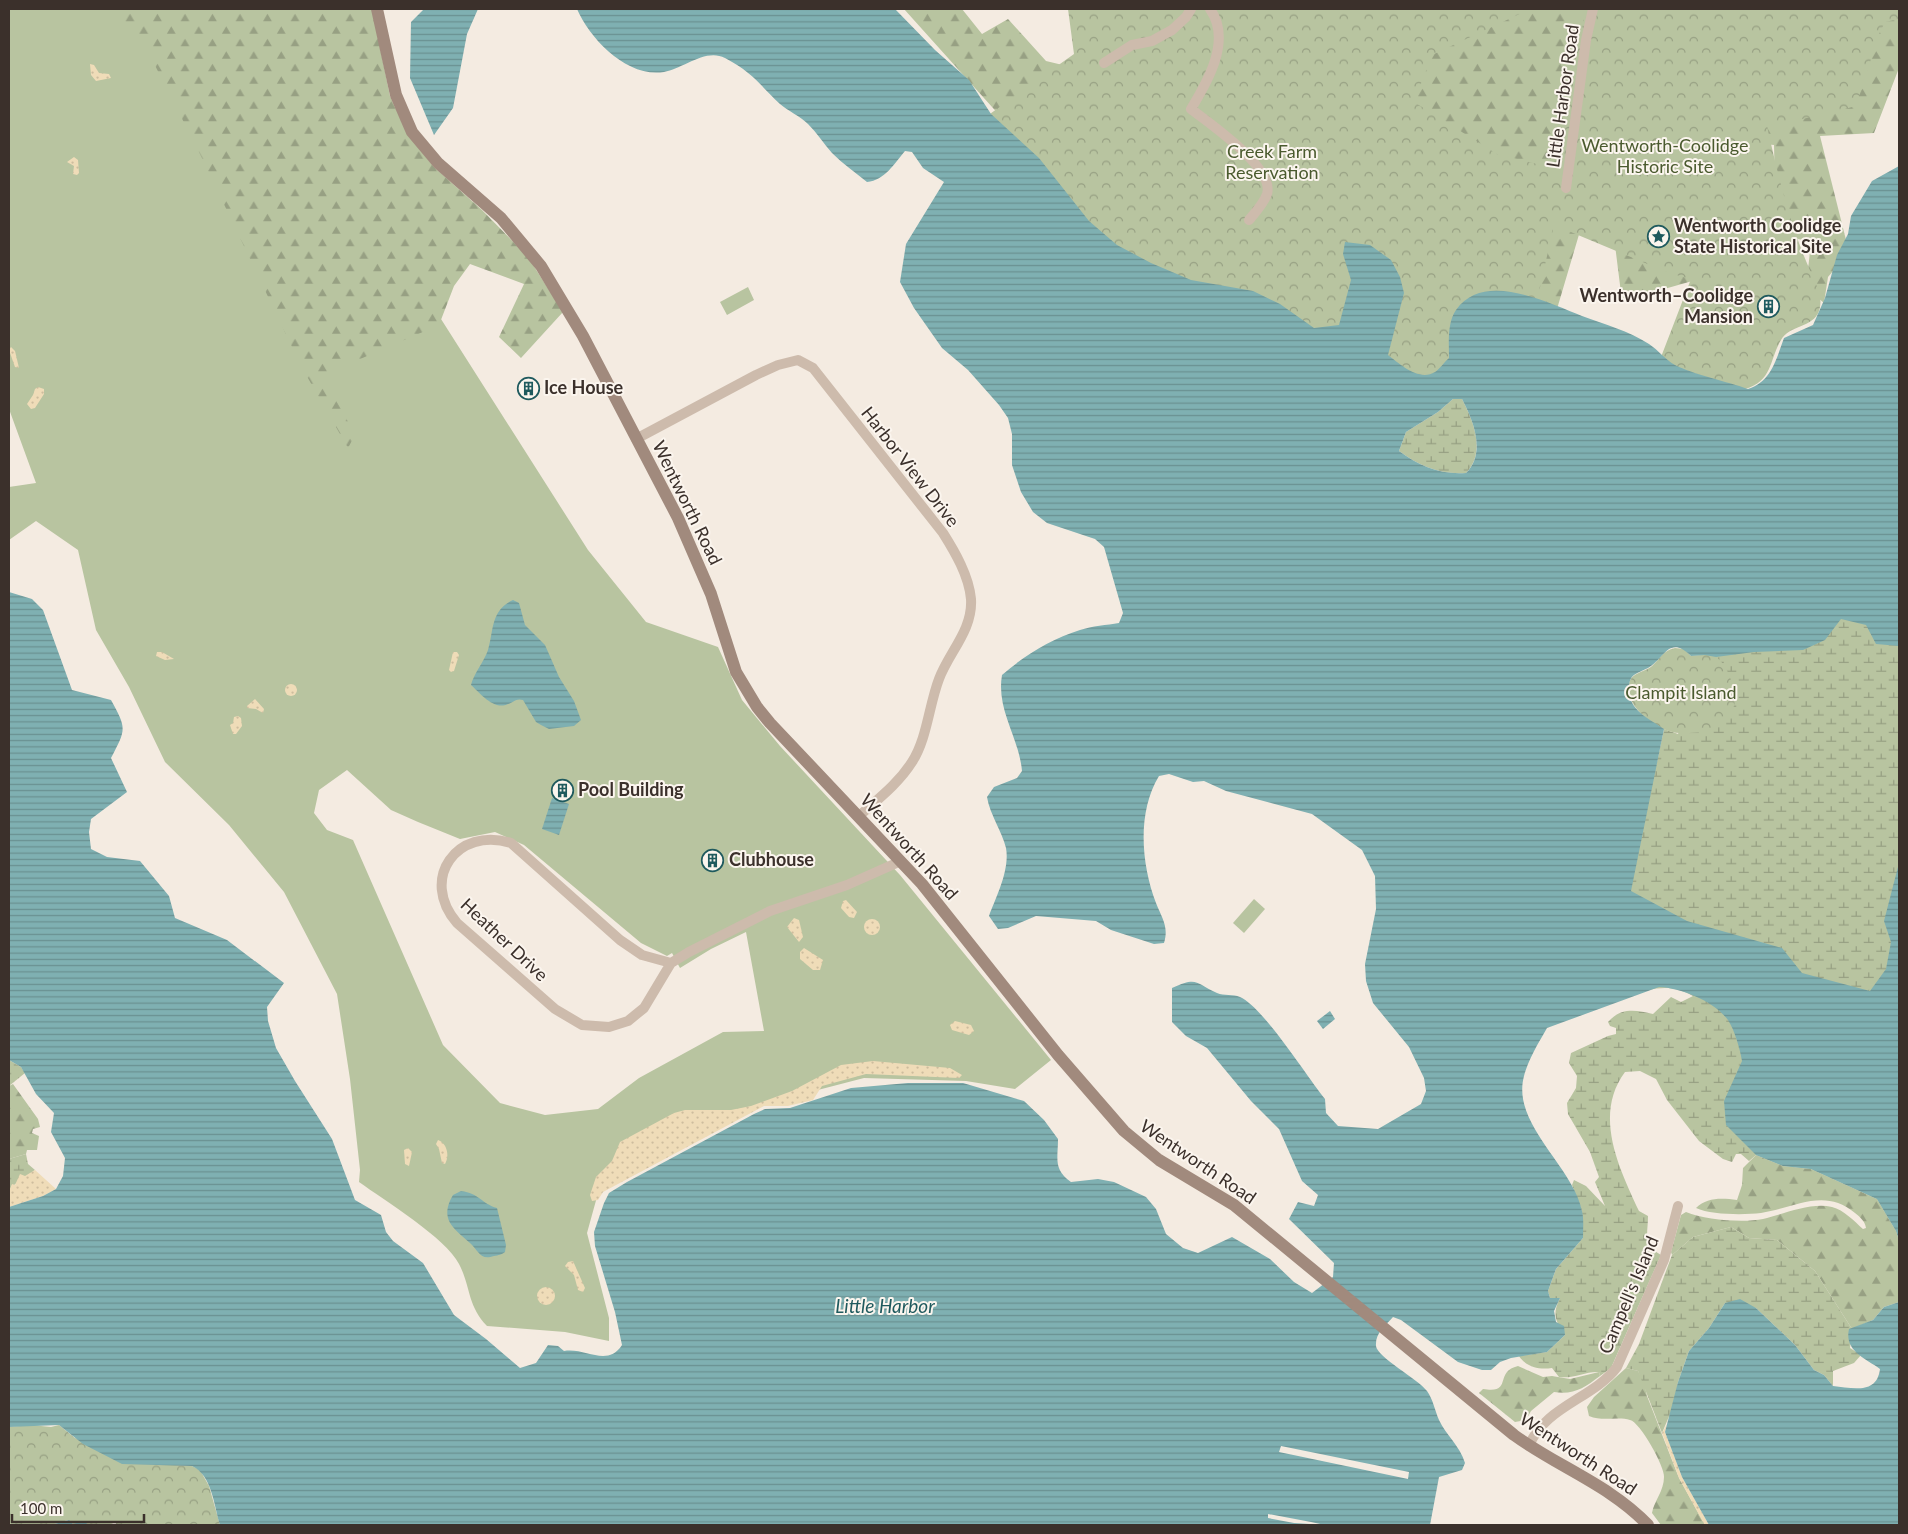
<svg xmlns="http://www.w3.org/2000/svg" width="1908" height="1534" viewBox="0 0 1908 1534" font-family="Lato,sans-serif">
<style>
.grass{fill:#b8c4a0;fill-rule:evenodd}
.forest{fill:url(#forest-firs)}
.wetland{fill:url(#wetland-marsh)}
.sand{fill:url(#sand-dots)}
.park{fill:url(#park-crowns)}
.water{fill:url(#water-rules);fill-rule:evenodd}
.pier{fill:#f4ebe1}
.lines{fill:none;stroke-linecap:round;stroke-linejoin:round}
.street{stroke:#cdbbac;stroke-width:10}
.secondary{stroke:#a18a7d;stroke-width:12}
.labels{text-anchor:middle;stroke-width:4;stroke-linejoin:round;paint-order:stroke}
.street-label{font-size:18px;fill:#3b302b;stroke:#fbf5ee}
.park-label{font-size:18px;fill:#4a5a2e;stroke:#fbf5ee}
.poi-label{font-size:18px;font-weight:bold;fill:#3b302b;stroke:#fbf5ee;text-anchor:start}
.water-label{font-size:19px;font-style:italic;fill:#1f5a5e;stroke:#fbf5ee}
</style>
<defs>
<pattern id="forest-firs" width="22" height="20" patternUnits="userSpaceOnUse" patternTransform="scale(1.25)"><rect width="22" height="20" fill="#b8c4a0"/><path d="M5 1l3.5 6h-7zM16 11l3.5 6h-7z" fill="#97a083"/></pattern>
<pattern id="wetland-marsh" width="20" height="14" patternUnits="userSpaceOnUse" patternTransform="scale(1.25)"><rect width="20" height="14" fill="#b8c4a0"/><path d="M1 5h8M5 5V1M11 12h8M15 12V8" fill="none" stroke="#97a083"/></pattern>
<pattern id="sand-dots" width="8" height="8" patternUnits="userSpaceOnUse" patternTransform="scale(1.25)"><rect width="8" height="8" fill="#efdcb8"/><path d="M2 2h.1M6 6h.1" fill="none" stroke="#cebd9e" stroke-width="1.8" stroke-linecap="round"/></pattern>
<pattern id="park-crowns" width="20" height="18" patternUnits="userSpaceOnUse" patternTransform="scale(1.25)"><rect width="20" height="18" fill="#b8c4a0"/><path d="M2 6a3 3 0 1 1 6 0M12 15a3 3 0 1 1 6 0" fill="none" stroke="#97a083"/></pattern>
<pattern id="water-rules" width="6" height="5" patternUnits="userSpaceOnUse" patternTransform="scale(1.25)"><rect width="6" height="5" fill="#7fb0b2"/><path d="M0 2.5h6" fill="none" stroke="#699091"/></pattern>
</defs>
<rect width="100%" height="100%" fill="#f4ebe1"/>
<g class="grass">
<path d="M9 9H153L434 308 588 550 646 622 718 647 742 700 780 746 900 875 1051 1060 1015 1089 966 1081 864 1078 748 1108 600 1186 587 1233 609 1318V1341L565 1332 487 1326C467 1305 471 1287 459 1264 446 1238 384 1200 359 1182L360 1170 350 1079 337 994 284 892 229 825 165 762 129 687 96 630 78 550 36 521 9 540V487L36 483 9 409ZM347 770 391 810 418 822 460 839 495 832 524 845 641 943 667 956 672 953 680 968 711 949 746 932 764 1031 723 1032 639 1078 598 1109 545 1115 500 1103 443 1045 353 840 327 830 314 813 319 790Z"/>
<polygon points="748,287 754,300 727,315 720,302"/>
<polygon points="1254,899 1265,909 1244,933 1233,923"/>
</g>
<g class="forest">
<polygon points="101,9 372,9 390,96 408,135 434,167 482,210 528,257 563,312 521,358 499,337 524,284 470,264 454,286 439,325 323,375 355,435 348,448 301,366 202,158 136,28"/>
<polygon points="904,9 962,9 982,34 1008,19 1046,61 1096,73 1001,117"/>
<polygon points="1106,9 1899,9 1899,68 1874,133 1820,136 1849,252 1828,277 1824,303 1806,288 1811,242 1737,224 1775,189 1774,145 1742,142 1724,272 1622,301 1614,237 1583,221 1557,309 1527,296"/>
<polygon points="13,1084 38,1119 40,1127 33,1129 32,1133 39,1136 37,1150 27,1150 26,1154 9,1159 9,1086"/>
<path d="M1756 1155 1783 1166 1811 1169 1877 1199 1896 1231 1899 1240V1302L1884 1307 1873 1320 1852 1329 1815 1271 1777 1240 1749 1238 1731 1227 1693 1237 1672 1255 1671 1252 1681 1215 1686 1212C1705 1220 1743 1223 1763 1219 1784 1214 1811 1202 1832 1207 1844 1210 1854 1221 1863 1229L1866 1228C1865 1221 1860 1217 1855 1213 1824 1187 1795 1208 1761 1213 1744 1215 1711 1215 1696 1208 1707 1197 1722 1198 1737 1200L1742 1185 1743 1168Z"/>
<path d="M1518 1366 1543 1377 1552 1376 1570 1379 1599 1372 1600 1376C1584 1388 1574 1395 1554 1392L1531 1411 1526 1420 1515 1422 1479 1393 1483 1389C1514 1394 1493 1372 1518 1366Z"/>
<path d="M1626 1368 1638 1371 1644 1382 1647 1396 1679 1478 1705 1525H1661L1652 1513C1654 1501 1664 1491 1664 1477 1665 1467 1640 1422 1630 1420 1618 1416 1603 1422 1589 1416L1587 1407 1594 1397Z"/>
</g>
<g class="wetland">
<path d="M1453 399H1462C1474 422 1486 453 1466 473 1441 475 1419 466 1399 451L1406 432 1438 412Z"/>
<path d="M1899 442V1240L1896 1231 1877 1199 1811 1169 1783 1166 1756 1155 1749 1161 1741 1154H1736L1732 1162 1723 1159 1699 1141 1667 1100 1656 1079 1640 1071 1625 1072C1593 1115 1619 1168 1639 1211L1648 1216C1648 1235 1642 1244 1661 1255L1611 1368 1600 1376 1599 1372C1586 1371 1574 1379 1559 1377L1552 1368C1539 1370 1526 1367 1519 1356L1547 1352 1565 1335C1555 1321 1552 1314 1560 1298H1550L1548 1291 1556 1269 1583 1238 1582 1211 1572 1185 1574 1180 1586 1186 1605 1206 1595 1182 1599 1177 1590 1152 1568 1114 1567 1103 1576 1088 1577 1076 1569 1063 1571 1053 1608 1036 1616 1034V1028L1610 1026 1608 1022C1621 1007 1636 1010 1653 1014L1671 997 1681 1002 1693 996C1670 983 1653 988 1629 996L1599 963 1657 762 1664 729 1678 734 1705 655Z"/>
<polygon points="9,1060 21,1067 25,1073 9,1086"/>
<polygon points="26,1154 28,1164 35,1170 14,1185 12,1185 9,1192 9,1159"/>
<polygon points="1731,1227 1749,1238 1777,1240 1815,1271 1852,1329 1850,1348 1861,1355 1854,1363 1833,1371 1833,1386 1824,1375 1814,1370 1795,1345 1756,1308 1725,1303 1709,1328 1689,1351 1678,1382 1673,1407 1662,1433 1638,1371 1626,1368 1639,1344 1672,1255 1693,1237"/>
</g>
<g class="sand">
<polygon points="90,64 94,65 99,73 109,74 111,78 96,81 91,75"/>
<polygon points="74,157 78,160 79,173 77,175 73,174 74,166 67,162"/>
<polygon points="11,347 15,351 19,368 15,367 9,350"/>
<polygon points="38,387 44,389 44,394 35,408 31,409 27,404 33,395 35,389"/>
<polygon points="157,652 162,652 174,659 165,660 156,656"/>
<polygon points="453,652 457,652 459,655 454,671 451,672 449,670"/>
<circle cx="291" cy="690" r="6"/>
<polygon points="255,699 264,709 263,713 256,709 247,708 247,706"/>
<polygon points="238,716 241,718 242,726 236,734 233,734 230,725 233,723 234,717"/>
<polygon points="846,900 857,912 854,918 849,917 841,908 843,901"/>
<polygon points="794,918 799,920 803,937 799,942 787,927"/>
<circle cx="872" cy="927" r="8"/>
<polygon points="804,948 823,960 820,970 813,970 800,959 800,952"/>
<polygon points="955,1021 971,1025 974,1031 969,1035 952,1030 950,1025"/>
<polygon points="873,1061 950,1068 962,1075 959,1078 866,1074 822,1086 813,1100 788,1106 764,1106 603,1192 598,1200 592,1201 590,1195 596,1177 612,1161 620,1142 674,1113 685,1110 731,1110 751,1106 792,1091 841,1065"/>
<path d="M438 1140C447 1143 450 1156 445 1164L442 1163 439 1149 436 1144Z"/>
<polygon points="408,1148 412,1152 409,1166 405,1164 404,1150"/>
<polygon points="35,1170 56,1189 43,1196 9,1207 9,1192 12,1184 15,1185 20,1174 25,1176"/>
<polygon points="573,1261 585,1288 583,1292 578,1290 574,1275 565,1266 568,1262"/>
<circle cx="546" cy="1296" r="9"/>
<polygon points="1667,1424 1665,1432 1682,1477 1709,1525 1705,1525 1703,1522 1679,1478 1662,1433"/>
</g>
<g class="park">
<path d="M1068 9H1530L1432 55 1414 102 1497 154 1553 168 1586 9H1899V19L1885 22 1879 34 1856 106 1822 115 1767 126C1778 175 1789 222 1809 268 1815 283 1824 295 1819 311 1813 328 1789 325 1781 340 1769 360 1773 381 1745 389L1673 367 1661 357 1691 279 1669 273 1554 225 1534 314 1446 388 1327 336 1125 261 987 116 1074 54Z"/>
<path d="M1675 648 1684 649 1691 656C1700 655 1710 653 1717 658 1728 665 1738 694 1734 706 1731 714 1722 725 1715 729 1707 733 1690 733 1681 733 1660 734 1623 706 1629 684 1631 672 1644 673 1652 666 1661 658 1662 651 1675 648Z"/>
<path d="M31 1425 51 1427 59 1425 75 1438 158 1464 192 1466 200 1470 209 1486 220 1525H117L115 1522C104 1530 86 1524 73 1524L68 1520 51 1525H10L9 1427Z"/>
</g>
<g class="water">
<polygon points="424,9 478,9 467,34 453,108 434,135 410,78 411,22"/>
<path d="M577 9H895L935 50 969 80 991 114 1039 158 1089 221 1117 245 1151 263 1191 280 1253 291 1280 304 1314 328 1339 325 1351 280 1343 254 1345 242 1370 245 1391 260 1400 277 1404 293 1388 355C1400 364 1419 382 1435 372 1440 369 1444 362 1449 358 1449 343 1447 323 1456 310 1484 270 1548 303 1582 316 1604 324 1629 331 1649 344 1658 350 1666 360 1675 365 1692 374 1729 382 1748 389 1772 381 1776 359 1784 338L1813 325 1825 298 1837 255 1848 234 1851 216 1872 181 1899 166V646L1876 644 1866 625 1841 619 1825 640 1803 650 1754 652 1716 657 1705 655 1691 656C1669 634 1664 659 1648 668 1644 670 1638 672 1634 675 1630 678 1629 683 1629 688 1628 710 1648 718 1664 729L1631 891 1687 921 1782 948 1802 973 1870 991 1886 969 1891 942 1884 921 1899 863V1240L1896 1231 1877 1199 1811 1169 1783 1166 1756 1155 1726 1125 1724 1101 1742 1061C1740 1049 1735 1031 1728 1020 1714 1001 1681 988 1659 987L1547 1028C1539 1042 1528 1060 1524 1076 1511 1124 1573 1166 1582 1211 1584 1219 1583 1229 1583 1238L1556 1269 1548 1291 1550 1298H1560L1554 1311 1556 1322 1564 1326 1565 1335 1547 1352 1511 1358 1500 1362 1491 1370H1482L1458 1362 1401 1320 1393 1317C1385 1326 1375 1333 1376 1346 1377 1357 1418 1379 1427 1391 1433 1399 1435 1411 1439 1420 1446 1435 1460 1446 1465 1463L1462 1470 1439 1477 1430 1525H220C214 1506 212 1475 192 1466L122 1464 83 1444 59 1425 9 1427V1207L43 1196 56 1189 63 1176 65 1158 51 1132 54 1113 36 1094 21 1067 9 1060V592L32 599 43 610 72 690 111 700C127 729 126 729 111 758L127 792 91 819 89 832 91 849 107 857 140 861 169 896 175 918 227 940 284 983 267 1007 268 1021 276 1048 295 1081 332 1139 355 1200 381 1215 386 1232 393 1241 423 1263 454 1315 486 1339 520 1368 536 1363 548 1345 558 1346 564 1351C585 1347 607 1368 622 1345L615 1312 595 1246 594 1232 604 1203 609 1193 627 1182 754 1114 765 1109 790 1108 851 1088 908 1083H963L1024 1101 1044 1120 1058 1139C1058 1159 1053 1169 1071 1182L1098 1179 1114 1182 1146 1197 1156 1209 1166 1234 1183 1248 1198 1253 1232 1237 1270 1259 1294 1282 1312 1293 1333 1277 1334 1263 1289 1219 1298 1202 1314 1206 1318 1195 1302 1181 1279 1129 1251 1101 1207 1048 1186 1036 1172 1022V988C1198 976 1195 983 1217 993 1224 996 1233 994 1240 997 1263 1007 1307 1077 1325 1099L1326 1113 1338 1126 1378 1129 1421 1104 1426 1091 1424 1078 1409 1047 1373 1003 1366 981 1365 964 1376 909 1375 876 1362 850 1312 814 1226 791 1204 781 1193 782 1169 774 1159 776C1137 812 1141 864 1156 903 1162 918 1169 927 1164 943L1154 944 1111 930 1096 921 1036 916 1008 928 998 929 989 916C996 897 1010 870 1006 848 1002 831 990 815 987 797L994 787 1017 778 1022 771C1019 737 996 710 1002 675 1025 655 1051 639 1080 630 1092 626 1107 625 1119 623L1123 613 1104 547 1095 539 1047 523 1033 512 1021 492 1012 465V434L1008 418 999 405 968 370 942 348 914 308 900 282 906 244 944 182 923 168 912 152 905 151C894 164 885 180 867 182 856 173 843 164 832 153 824 144 817 133 808 124 800 116 788 111 780 104 759 84 752 72 725 58 705 48 683 69 664 72 627 78 590 39 577 9ZM1453 399H1462C1474 422 1486 453 1466 473 1441 475 1419 466 1399 451L1406 432 1438 412Z"/>
<path d="M513 600 519 603 525 625 545 645 559 677 574 701 581 720 574 726 549 729 541 725 536 722 523 700C516 698 514 702 508 704 494 711 480 693 471 685 474 673 484 662 488 650 494 631 490 611 513 600Z"/>
<polygon points="552,798 569,804 559,835 542,829"/>
<polygon points="1330,1011 1335,1019 1323,1029 1317,1021"/>
<path d="M461 1191C479 1193 482 1204 497 1208L506 1245 505 1252C501 1255 499 1255 494 1256 480 1261 479 1251 470 1243 453 1228 439 1219 453 1195Z"/>
<path d="M1740 1299 1756 1308 1795 1345 1814 1370 1824 1375 1833 1386C1852 1388 1877 1395 1880 1369 1865 1358 1844 1351 1849 1329L1873 1320 1884 1307 1899 1302V1525H1709L1682 1477 1665 1432 1678 1382 1689 1351 1709 1328 1725 1303Z"/>
<polygon points="69,1520 73,1524 83,1521 89,1525 51,1525"/>
</g>
<g class="pier">
<polygon points="1281,1446 1409,1472 1408,1479 1279,1452"/>
<polygon points="1268,1514 1311,1522 1325,1525 1294,1523 1268,1518"/>
</g>
<g class="lines">
<g class="street">
<path d="M1210 9C1232 40 1208 81 1191 109 1210 124 1275 168 1267 194 1264 203 1255 213 1249 220"/>
<polyline points="1104,63 1132,45 1152,41 1172,30 1186,17 1191,9"/>
<polyline points="1566,188 1586,40 1593,9"/>
<path d="M636 439 756 375 778 365 798 360 813 368 943 533C955 552 969 576 971 599 973 630 949 652 939 679 929 705 927 739 912 762 898 784 878 799 859 816"/>
<path d="M671 963 642 955 620 940 511 843C457 826 419 879 457 923L555 1009 582 1025 609 1027 628 1021 644 1008 671 963 689 952 770 911 847 885 901 861"/>
<path d="M1529 1446C1544 1407 1594 1398 1617 1367L1664 1260 1678 1206"/>
</g>
<path class="secondary" d="M377 9 396 95 412 132 438 163 501 218 541 266 583 336 678 518 711 594 736 672 757 707 770 723 922 884 1058 1055 1124 1131 1159 1160 1234 1205 1514 1435C1558 1467 1610 1485 1648 1525"/>
</g>
<defs>
<symbol id="sight-ring" viewBox="-11 -11 22 22"><circle r="9.5" fill="#fbf5ee" stroke="#1f5a5e" stroke-width="1.5"/><path d="M0-6L1.8-2.2L6-1.7L2.9 1.2L3.7 5.4L0 3.3L-3.7 5.4L-2.9 1.2L-6-1.7L-1.8-2.2Z" fill="#1f5a5e"/></symbol>
<symbol id="building-ring" viewBox="-11 -11 22 22"><circle r="9.5" fill="#fbf5ee" stroke="#1f5a5e" stroke-width="1.5"/><path d="M-4-6H4V6H1V3H-1V6H-4ZM-2.5-4.3h1.7v1.8h-1.7ZM.8-4.3h1.7v1.8H.8ZM-2.5-1h1.7V.8h-1.7ZM.8-1h1.7V.8H.8Z" fill="#1f5a5e"/></symbol>
</defs>
<g fill-rule="evenodd">
<use href="#sight-ring" x="1646" y="224" width="25" height="25"/>
<use href="#building-ring" x="1756" y="294" width="25" height="25"/>
<use href="#building-ring" x="516" y="376" width="25" height="25"/>
<use href="#building-ring" x="550" y="778" width="25" height="25"/>
<use href="#building-ring" x="700" y="848" width="25" height="25"/>
</g>
<g class="labels">
<g class="street-label">
<text transform="translate(1563 96) rotate(-82)" y="6">Little Harbor Road</text>
<text transform="translate(910 467) rotate(52)" y="6">Harbor View Drive</text>
<text transform="translate(687 503) rotate(64)" y="6">Wentworth Road</text>
<text transform="translate(909 847) rotate(48)" y="6">Wentworth Road</text>
<text transform="translate(504 940) rotate(43)" y="6">Heather Drive</text>
<text transform="translate(1198 1162) rotate(34)" y="6">Wentworth Road</text>
<text transform="translate(1629 1295) rotate(-67)" y="6">Campell's Island</text>
<text transform="translate(1578 1454) rotate(33)" y="6">Wentworth Road</text>
</g>
<g class="park-label">
<text x="1665" y="152">Wentworth-Coolidge<tspan x="1665" dy="21">Historic Site</tspan></text>
<text x="1272" y="158">Creek Farm<tspan x="1272" dy="21">Reservation</tspan></text>
<text x="1681" y="699">Clampit Island</text>
</g>
<g class="poi-label">
<text x="1674" y="232">Wentworth Coolidge<tspan x="1674" dy="21">State Historical Site</tspan></text>
<text x="1753" y="302" text-anchor="end">Wentworth–Coolidge<tspan x="1753" dy="21">Mansion</tspan></text>
<text x="544" y="394">Ice House</text>
<text x="578" y="796">Pool Building</text>
<text x="729" y="866">Clubhouse</text>
</g>
<g class="water-label">
<text x="885" y="1313">Little Harbor</text>
</g>
</g>
<rect width="1908" height="1534" fill="none" stroke="#3b302b" stroke-width="20"/>
<path d="M12 1514v8h132v-8" fill="none" stroke="#3b302b" stroke-width="2.5"/>
<text x="20" y="1514" font-size="15" fill="#3b302b" stroke="#fbf5ee" stroke-width="4" paint-order="stroke">100 m</text>
</svg>
